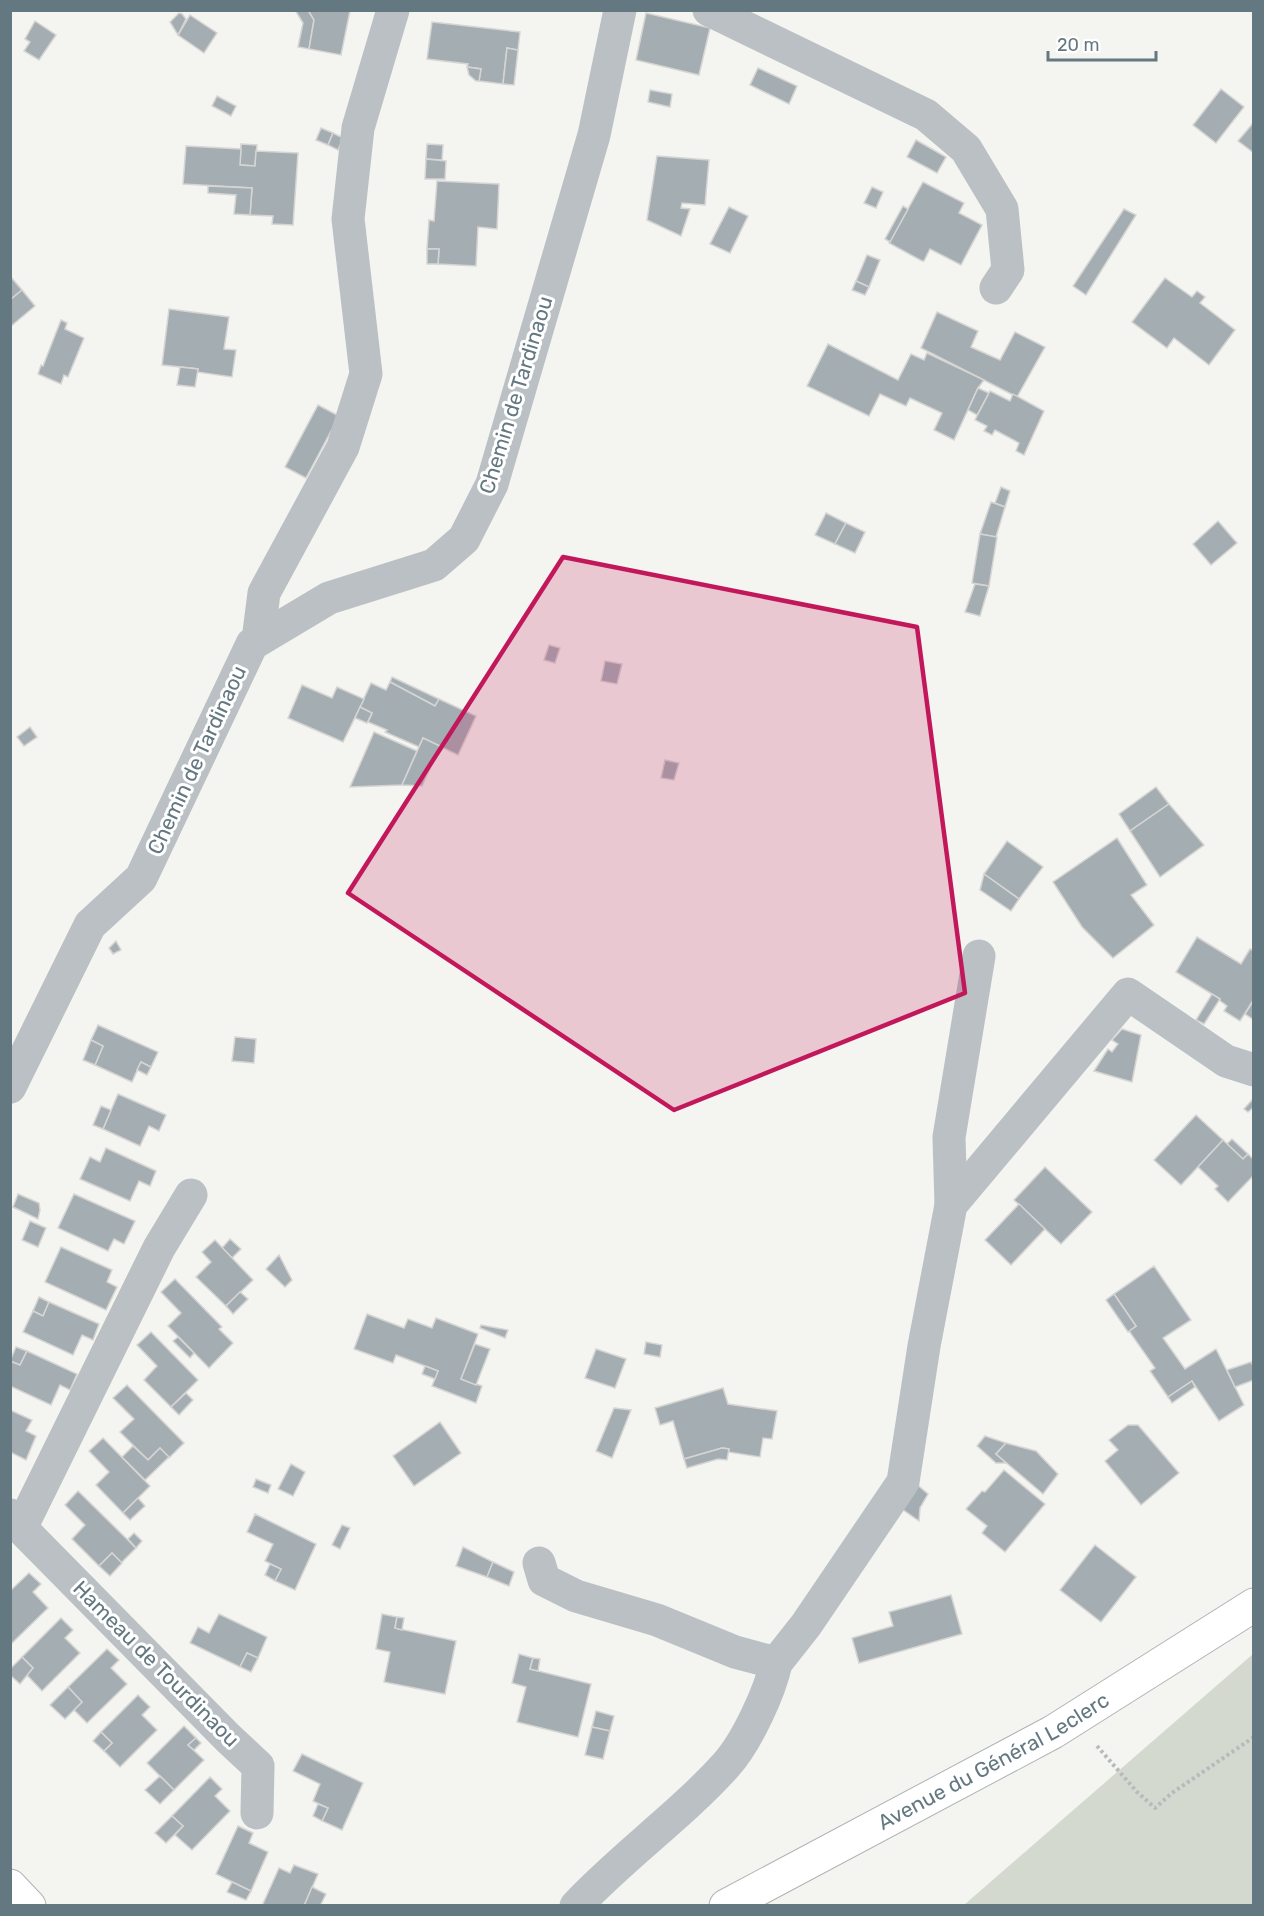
<svg xmlns="http://www.w3.org/2000/svg" width="1264" height="1916" viewBox="0 0 1264 1916" font-family="Rubik,sans-serif">
<style>
.green{fill:#d4d9d0}
.building{fill:#a4aeb2;stroke:#d6d5d3;stroke-width:1.5}
.lines{fill:none;stroke-linecap:round;stroke-linejoin:round}
.major-casing{stroke:#aeb4b7;stroke-width:35}
.path{stroke:#b7babc;stroke-width:4;stroke-dasharray:3 3;stroke-linecap:butt}
.minor{stroke:#bac0c3;stroke-width:33}
.major{stroke:#fff;stroke-width:33}
.marked{fill:#c2185b;fill-opacity:0.2;stroke:#c2185b;stroke-width:4.5;stroke-linejoin:round}
.labels{text-anchor:middle;stroke-width:6;stroke-linejoin:round;paint-order:stroke}
.street-label{font-size:21px;fill:#647881;stroke:#fff}
</style>
<rect width="100%" height="100%" fill="#f4f4f0"/>
<polygon class="green" points="1253,1654 1253,1905 964,1905"/>
<g class="building">
<polygon points="295,10 308,10 314,20 309,49 298,47 303,23"/>
<polygon points="308,10 350,11 341,55 309,49 314,20"/>
<polygon points="179,13 182,14 186,19 178,35 170,22"/>
<polygon points="646,13 710,28 699,75 636,60"/>
<polygon points="190,15 217,33 204,53 178,35"/>
<polygon points="35,21 56,35 39,60 24,51 30,42 25,39"/>
<polygon points="432,22 520,32 518,50 507,48 503,84 479,81 481,69 467,67 468,64 427,59"/>
<polygon points="507,48 518,50 514,85 503,84"/>
<polygon points="467,67 481,69 479,81 476,81 469,75"/>
<polygon points="758,68 797,86 789,104 750,85"/>
<polygon points="1221,89 1244,107 1216,143 1193,125"/>
<polygon points="650,90 672,94 670,107 648,102"/>
<polygon points="217,96 236,106 231,116 212,106"/>
<polygon points="1254,122 1254,153 1238,141"/>
<polygon points="321,128 333,133 328,145 316,140"/>
<polygon points="333,133 343,138 338,150 328,145"/>
<polygon points="916,140 946,157 937,173 907,157"/>
<polygon points="241,144 257,145 255,166 240,165"/>
<polygon points="427,144 443,145 442,160 426,159"/>
<polygon points="186,146 241,149 240,165 255,166 256,151 298,153 293,225 272,224 273,216 250,215 252,188 183,184"/>
<polygon points="657,156 709,160 705,205 682,203 681,208 690,209 681,236 647,220"/>
<polygon points="426,159 446,161 445,179 425,179"/>
<polygon points="437,181 499,184 497,229 478,227 476,266 438,264 439,249 427,249 429,220 434,221"/>
<polygon points="923,182 964,203 959,213 982,225 961,265 930,249 924,261 922,261 889,243"/>
<polygon points="208,186 252,188 250,215 234,214 236,195 208,193"/>
<polygon points="872,187 883,192 876,208 864,203"/>
<polygon points="903,206 908,209 890,242 885,239"/>
<polygon points="729,207 748,216 730,253 710,244"/>
<polygon points="1124,209 1136,215 1086,295 1073,286"/>
<polygon points="427,249 439,249 438,264 427,264"/>
<polygon points="867,255 880,260 869,287 856,281"/>
<polygon points="10,276 22,290 10,300"/>
<polygon points="1165,278 1192,297 1197,291 1205,297 1200,303 1235,330 1209,365 1174,338 1167,348 1132,322"/>
<polygon points="856,281 869,287 865,295 852,290"/>
<polygon points="22,290 35,306 10,327 10,300"/>
<polygon points="169,309 229,317 224,349 236,350 232,377 197,372 198,369 162,365"/>
<polygon points="937,312 978,331 971,347 1000,360 1015,332 1045,347 1017,397 921,348"/>
<polygon points="61,320 67,323 65,329 84,338 68,377 64,375 61,384 38,374 41,365 43,366"/>
<polygon points="828,344 898,380 911,354 924,360 927,353 984,380 978,388 954,440 934,430 942,413 910,398 906,406 880,394 869,416 807,386"/>
<polygon points="180,367 198,369 195,387 177,385"/>
<polygon points="978,388 989,393 977,415 968,410"/>
<polygon points="990,391 1010,401 1013,394 1044,411 1024,455 1016,451 1019,443 995,430 992,435 984,431 987,426 975,420"/>
<polygon points="318,405 339,416 306,478 285,467"/>
<polygon points="1001,487 1010,491 1005,507 995,503"/>
<polygon points="991,502 1005,507 996,537 980,534"/>
<polygon points="826,513 846,523 835,544 815,535"/>
<polygon points="1218,521 1237,543 1211,565 1193,544"/>
<polygon points="846,523 865,532 855,553 835,544"/>
<polygon points="980,534 997,537 989,586 972,583"/>
<polygon points="975,584 989,586 980,616 965,612"/>
<polygon points="549,645 560,648 555,663 544,660"/>
<polygon points="605,661 622,664 617,684 601,681"/>
<polygon points="392,677 439,699 435,706 390,682"/>
<polygon points="390,682 435,706 439,699 476,716 458,755 423,738 419,747 385,732 387,730 368,722 372,713 360,707 371,683 386,690"/>
<polygon points="302,685 332,698 337,687 364,699 343,742 288,718"/>
<polygon points="360,707 372,713 367,723 355,718"/>
<polygon points="30,727 37,737 24,746 17,737"/>
<polygon points="374,732 417,751 402,785 350,787"/>
<polygon points="423,738 440,746 422,786 402,785"/>
<polygon points="665,760 679,763 674,780 661,778"/>
<polygon points="1156,787 1169,804 1130,831 1119,814"/>
<polygon points="1169,804 1204,845 1160,877 1130,831"/>
<polygon points="1117,838 1147,885 1131,895 1154,925 1113,958 1082,927 1053,882"/>
<polygon points="1007,841 1043,867 1019,899 984,874"/>
<polygon points="984,874 1019,899 1011,911 980,890"/>
<polygon points="1197,937 1241,964 1250,949 1254,951 1254,999 1240,1021 1224,1011 1227,1006 1219,1000 1220,999 1176,972"/>
<polygon points="116,941 121,950 113,954 109,948"/>
<polygon points="1212,994 1220,999 1204,1024 1196,1020"/>
<polygon points="1254,1000 1254,1020 1245,1014"/>
<polygon points="98,1025 158,1052 151,1067 141,1062 132,1082 95,1065 103,1046 91,1040"/>
<polygon points="1122,1029 1141,1035 1132,1082 1094,1071 1108,1049 1112,1052 1118,1044 1112,1040"/>
<polygon points="235,1037 256,1039 254,1063 232,1061"/>
<polygon points="91,1040 103,1046 95,1065 83,1060"/>
<polygon points="141,1062 151,1067 147,1075 137,1070"/>
<polygon points="118,1094 166,1115 159,1131 149,1126 140,1146 103,1129"/>
<polygon points="1252,1100 1254,1107 1248,1112 1244,1109"/>
<polygon points="101,1106 111,1110 103,1129 93,1125"/>
<polygon points="1196,1115 1223,1140 1181,1185 1154,1160"/>
<polygon points="1232,1139 1248,1154 1243,1159 1227,1144"/>
<polygon points="1223,1140 1243,1159 1248,1154 1254,1160 1254,1175 1228,1202 1215,1189 1218,1186 1198,1167"/>
<polygon points="106,1148 156,1171 150,1186 139,1181 130,1201 80,1179 90,1157 100,1162"/>
<polygon points="1045,1167 1092,1212 1061,1244 1014,1200"/>
<polygon points="18,1194 39,1203 40,1210 38,1219 13,1207"/>
<polygon points="74,1194 135,1221 124,1244 114,1239 108,1251 58,1228"/>
<polygon points="1019,1204 1045,1229 1011,1265 985,1240"/>
<polygon points="30,1221 46,1228 38,1247 22,1240"/>
<polygon points="230,1239 241,1249 232,1258 222,1248"/>
<polygon points="215,1240 253,1280 226,1306 196,1277 211,1262 202,1252"/>
<polygon points="61,1247 112,1270 107,1282 117,1287 106,1310 45,1282"/>
<polygon points="279,1255 292,1280 285,1287 266,1269"/>
<polygon points="1154,1266 1191,1320 1163,1338 1185,1369 1216,1349 1244,1405 1219,1421 1192,1381 1168,1397 1150,1371 1155,1368 1129,1331 1136,1326 1114,1294"/>
<polygon points="175,1279 222,1327 219,1329 233,1343 209,1368 168,1326 181,1313 161,1292"/>
<polygon points="240,1292 248,1299 233,1314 226,1306"/>
<polygon points="1114,1294 1136,1326 1128,1332 1106,1300"/>
<polygon points="39,1297 49,1302 43,1316 33,1311"/>
<polygon points="49,1302 99,1324 93,1340 82,1335 73,1355 23,1332 33,1311 43,1316"/>
<polygon points="367,1314 404,1328 408,1319 432,1328 436,1318 478,1334 461,1379 482,1386 476,1403 432,1386 438,1371 396,1355 393,1363 354,1349"/>
<polygon points="481,1325 508,1330 505,1338 480,1328"/>
<polygon points="151,1332 198,1380 171,1407 144,1380 157,1366 137,1345"/>
<polygon points="178,1337 194,1353 190,1358 173,1341"/>
<polygon points="646,1342 662,1345 660,1357 644,1354"/>
<polygon points="475,1344 490,1349 476,1385 461,1379"/>
<polygon points="16,1347 27,1351 20,1365 10,1361"/>
<polygon points="596,1349 626,1359 615,1388 585,1378"/>
<polygon points="27,1351 77,1374 70,1390 60,1385 51,1405 10,1386 10,1361 20,1365"/>
<polygon points="1251,1362 1254,1368 1254,1380 1235,1387 1227,1370"/>
<polygon points="425,1366 438,1371 435,1379 422,1374"/>
<polygon points="1192,1381 1195,1387 1172,1403 1168,1397"/>
<polygon points="127,1385 184,1443 169,1458 160,1448 148,1460 120,1432 134,1419 113,1398"/>
<polygon points="723,1388 728,1404 777,1411 772,1439 763,1438 760,1457 728,1452 729,1449 722,1448 684,1459 673,1421 660,1425 655,1408"/>
<polygon points="186,1393 193,1400 179,1415 171,1407"/>
<polygon points="614,1408 631,1410 612,1458 596,1451"/>
<polygon points="10,1410 32,1420 26,1431 36,1436 26,1460 10,1452"/>
<polygon points="440,1422 461,1453 414,1486 393,1456"/>
<polygon points="1128,1425 1138,1425 1179,1473 1141,1505 1105,1461 1118,1450 1109,1440"/>
<polygon points="985,1436 1006,1443 996,1454 1006,1463 996,1463 977,1446"/>
<polygon points="103,1438 150,1486 123,1513 96,1485 109,1472 89,1451"/>
<polygon points="1006,1443 1036,1451 1058,1474 1043,1494 996,1454"/>
<polygon points="133,1446 148,1460 160,1448 169,1457 145,1480 122,1457"/>
<polygon points="722,1448 729,1449 727,1460 718,1459 687,1468 684,1459"/>
<polygon points="291,1464 305,1472 293,1496 278,1489"/>
<polygon points="1004,1470 1045,1504 1005,1552 982,1533 987,1526 966,1509 982,1491 985,1492"/>
<polygon points="256,1479 271,1485 268,1493 253,1487"/>
<polygon points="914,1482 928,1494 920,1508 919,1521 899,1507"/>
<polygon points="78,1491 136,1548 121,1563 112,1553 99,1566 72,1539 85,1525 65,1505"/>
<polygon points="138,1498 145,1506 130,1520 123,1513"/>
<polygon points="255,1514 316,1544 295,1590 275,1581 281,1569 265,1561 273,1544 247,1532"/>
<polygon points="342,1525 350,1528 340,1549 332,1545"/>
<polygon points="134,1533 142,1541 136,1548 128,1539"/>
<polygon points="1095,1545 1136,1577 1101,1622 1060,1590"/>
<polygon points="463,1547 493,1562 487,1577 456,1566"/>
<polygon points="112,1553 122,1563 110,1576 99,1566"/>
<polygon points="493,1562 514,1572 509,1586 487,1577"/>
<polygon points="270,1564 281,1569 275,1581 265,1575"/>
<polygon points="29,1573 41,1584 33,1592 48,1608 10,1645 10,1591"/>
<polygon points="951,1595 962,1634 859,1663 852,1638 893,1626 889,1612"/>
<polygon points="219,1614 267,1637 258,1658 247,1653 240,1667 190,1643 198,1627 209,1633"/>
<polygon points="382,1614 397,1617 395,1628 456,1641 445,1694 384,1682 390,1652 376,1649"/>
<polygon points="397,1617 404,1618 402,1630 395,1628"/>
<polygon points="61,1618 73,1630 65,1638 80,1653 42,1691 26,1674 33,1668 22,1657"/>
<polygon points="107,1649 119,1660 111,1668 127,1684 87,1723 74,1710 82,1702 68,1687"/>
<polygon points="247,1653 258,1658 251,1672 240,1667"/>
<polygon points="519,1654 533,1658 530,1669 591,1684 578,1737 517,1722 526,1687 512,1683"/>
<polygon points="22,1657 33,1668 20,1684 10,1675 10,1669"/>
<polygon points="533,1658 540,1659 538,1671 530,1669"/>
<polygon points="68,1687 82,1702 65,1719 50,1705"/>
<polygon points="138,1695 150,1707 142,1715 157,1730 120,1767 104,1751 112,1743 101,1732"/>
<polygon points="596,1711 614,1716 610,1731 592,1727"/>
<polygon points="184,1726 196,1738 188,1745 204,1760 174,1790 147,1763"/>
<polygon points="592,1727 610,1731 603,1759 585,1755"/>
<polygon points="101,1732 112,1743 104,1751 93,1741"/>
<polygon points="196,1738 201,1743 194,1750 188,1745"/>
<polygon points="302,1754 363,1783 342,1830 322,1821 328,1808 313,1801 320,1784 293,1771"/>
<polygon points="160,1776 174,1790 160,1804 145,1790"/>
<polygon points="210,1777 222,1789 215,1796 230,1811 192,1850 175,1835 183,1826 172,1816"/>
<polygon points="318,1804 328,1808 322,1821 313,1816"/>
<polygon points="172,1816 183,1826 166,1843 155,1833"/>
<polygon points="238,1826 253,1833 249,1843 268,1852 251,1891 216,1874"/>
<polygon points="294,1865 318,1874 304,1906 262,1906 279,1868 290,1873"/>
<polygon points="232,1882 251,1891 246,1900 227,1892"/>
<polygon points="312,1887 326,1894 320,1906 304,1906"/>
</g>
<g class="lines">
<defs>
<g id="major">
<polyline points="10,1886 29,1906"/>
<path id="s1" d="M726 1906 1053 1732 1254 1605"/>
</g>
</defs>
<use href="#major" class="major-casing"/>
<polyline class="path" points="1097,1746 1137,1792 1155,1808 1172,1793 1254,1737"/>
<g class="minor">
<polyline points="709,10 926,115 966,149 1002,209 1008,270 996,288"/>
<polyline points="258,640 264,593 343,447 366,374 348,219 358,128 393,10"/>
<polyline points="10,1087 90,925 141,878 252,644 329,598 434,565 464,539 492,484 594,135 620,10"/>
<polyline points="951,1205 949,1137 979,956"/>
<polyline points="10,1515 21,1528 159,1248 191,1195"/>
<polyline points="21,1528 228,1738 258,1766 257,1813"/>
<path d="M539 1563 544 1580 576 1596 657 1620 735 1652 776 1663C770 1692 746 1743 726 1765 680 1816 623 1856 576 1906"/>
<polyline points="776,1663 806,1625 903,1482 924,1346 951,1205 1128,994 1226,1061 1254,1070"/>
</g>
<use href="#major" class="major"/>
</g>
<path class="marked" d="M563 557 917 627 965 993 674 1110 348 893Z"/>
<g class="labels">
<g class="street-label">
<text transform="translate(516 395) rotate(-73)" y="7">Chemin de Tardinaou</text>
<text transform="translate(197 760) rotate(-65)" y="7">Chemin de Tardinaou</text>
<text transform="translate(156 1664) rotate(45)" y="7">Hameau de Tourdinaou</text>
<text dy="7" stroke="none"><textPath href="#s1" startOffset="304">Avenue du Général Leclerc</textPath></text>
</g>
</g>
<rect width="1264" height="1916" fill="none" stroke="#647881" stroke-width="24"/>
<path d="M1048 51v9h108v-9" fill="none" stroke="#647881" stroke-width="3"/>
<text x="1057" y="51" font-size="18" fill="#647881" stroke="#ffffff" stroke-width="4.5" paint-order="stroke">20 m</text>
</svg>
